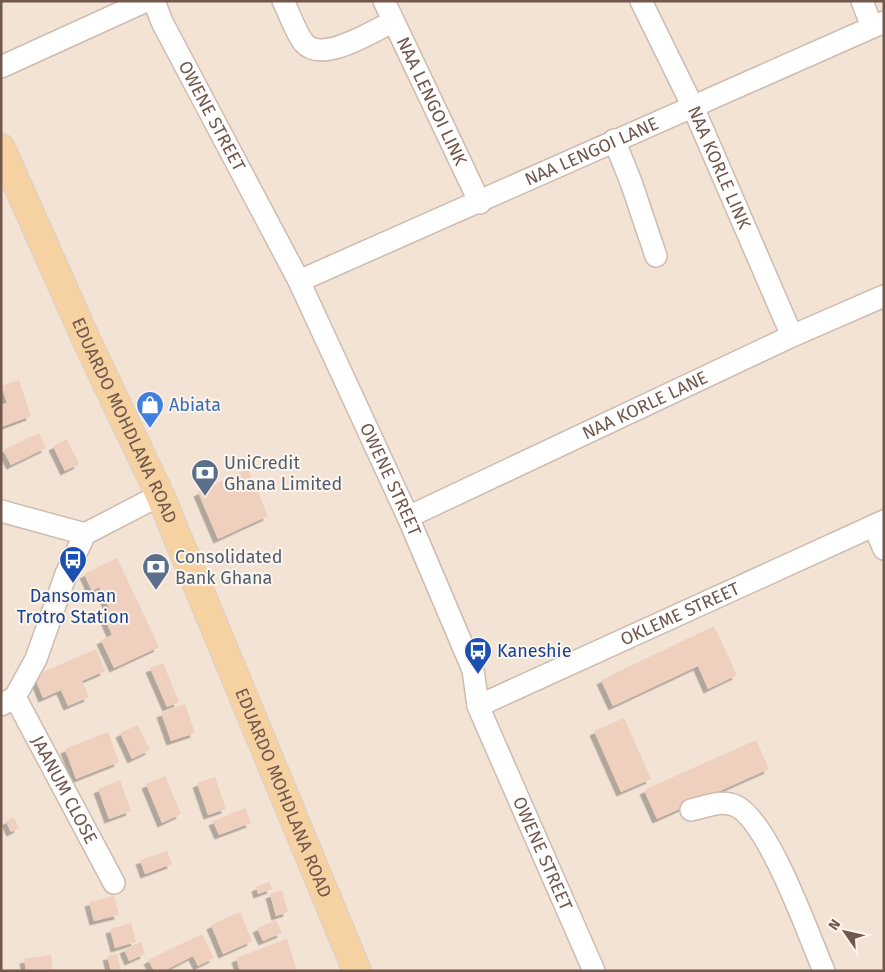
<svg xmlns="http://www.w3.org/2000/svg" width="885" height="972" viewBox="0 0 885 972" font-family="'Fira Sans',sans-serif">
<style>
.residential{fill:#f2e3d4}
.building{fill:#efcfbe;filter:url(#shadow)}
.lines{fill:none;stroke-linecap:round;stroke-linejoin:round}
.minor-casing{stroke:#cebbaf;stroke-width:24}
.major-casing{stroke:#d8d0cd;stroke-width:30}
.minor{stroke:#fff;stroke-width:21}
.major{stroke:#f6d1a1;stroke-width:28}
.labels{text-anchor:middle;stroke-width:4;stroke-linejoin:round;paint-order:stroke}
.street-label{font-size:18px;fill:#72574c;stroke:#fef5eb}
.shop-label{font-size:18px;fill:#366cbe;stroke:#fef5eb;text-anchor:start}
.service-label{font-size:18px;fill:#4e5e75;stroke:#fef5eb;text-anchor:start}
.transit-label{font-size:18px;fill:#164399;stroke:#fef5eb}
</style>
<defs>
<filter id="shadow"><feDropShadow dx="-4.5" dy="4.5" stdDeviation="0" flood-color="#0004"/></filter>
</defs>
<rect width="100%" height="100%" fill="#fbf1e5"/>
<rect class="residential" x="1" y="1" width="883" height="970"/>
<g class="building">
<polygon points="19,380 31,416 1,427 1,405 7,403 1,386"/>
<polygon points="39,433 46,448 11,465 3,450"/>
<polygon points="67,439 79,464 65,471 53,446"/>
<polygon points="248,469 268,516 218,539 198,492"/>
<polygon points="117,558 159,647 114,668 101,640 112,635 103,614 110,610 99,587 92,591 84,574"/>
<polygon points="714,626 737,675 708,689 698,666 613,706 601,680"/>
<polygon points="96,649 105,671 82,681 89,697 68,706 61,690 43,698 34,676"/>
<polygon points="163,663 179,702 167,707 150,668"/>
<polygon points="185,704 195,733 171,741 161,713"/>
<polygon points="624,718 651,779 621,792 594,731"/>
<polygon points="138,725 150,750 132,759 120,733"/>
<polygon points="108,732 119,762 76,779 65,749"/>
<polygon points="756,740 769,769 657,819 644,790"/>
<polygon points="165,776 181,814 162,823 146,784"/>
<polygon points="215,777 226,809 208,815 197,783"/>
<polygon points="120,780 131,811 109,819 98,789"/>
<polygon points="245,808 251,823 219,835 213,821"/>
<polygon points="14,817 19,828 11,832 6,821"/>
<polygon points="167,851 172,864 145,874 140,860"/>
<polygon points="269,882 272,889 258,894 256,887"/>
<polygon points="282,890 288,912 276,916 270,894"/>
<polygon points="114,896 119,915 94,921 89,902"/>
<polygon points="240,912 252,941 223,954 211,925"/>
<polygon points="276,920 282,933 263,941 257,928"/>
<polygon points="131,923 136,942 115,948 110,929"/>
<polygon points="202,934 214,958 198,966 193,956 164,971 154,971 148,960"/>
<polygon points="287,939 297,971 240,971 236,958"/>
<polygon points="141,942 145,954 129,961 124,949"/>
<polygon points="117,954 121,970 111,971 107,956"/>
<polygon points="51,955 53,971 26,971 24,959"/>
</g>
<g class="lines">
<defs>
<g id="minor">
<path id="s1" d="M154 1 162 22 299 281 408 517 473 670 478 706 594 971"/>
<path d="M283 1C290 14 295 32 304 43 322 64 373 31 392 22"/>
<path id="s2" d="M384 1 480 203"/>
<path id="s3" d="M641 1 693 107 792 336"/>
<polyline points="862,1 872,27"/>
<polyline points="1,67 146,1"/>
<polyline points="614,140 631,182 656,256"/>
<path id="s4" d="M299 281 884 22"/>
<polyline points="1,511 85,534"/>
<path id="s5" d="M408 517 792 336 884 296"/>
<polyline points="874,526 884,549"/>
<path id="s6" d="M15 697 114 883"/>
<polyline points="1,705 15,697 36,659 66,574 85,534 160,495"/>
<path id="s7" d="M478 706 884 521"/>
<path d="M691 810C705 807 721 799 736 806 769 822 808 934 824 971"/>
</g>
<g id="major">
<path id="s8" d="M1 148 90 348 160 495 357 971"/>
</g>
</defs>
<use href="#minor" class="minor-casing"/>
<use href="#major" class="major-casing"/>
<use href="#minor" class="minor"/>
<use href="#major" class="major"/>
</g>
<defs>
<symbol id="shop-pin" viewBox="-11 -11 22 30"><path d="M0 17L-7.5 6A9.5 9.5 0 1 1 7.5 6Z" fill="#3f7fe0" stroke="#fef5eb"/><path d="M-5-2.5h2.3a2.7 3.5 0 0 1 5.4 0H5L5.5 6h-11ZM-1.5-2.5h3a1.5 2.3 0 0 0-3 0Z" fill="#fff"/></symbol>
<symbol id="bank-pin" viewBox="-11 -11 22 30"><path d="M0 17L-7.5 6A9.5 9.5 0 1 1 7.5 6Z" fill="#5c6f8a" stroke="#fef5eb"/><path d="M-6-4H6V4H-6ZM0-2.3a2.3 2.3 0 1 0 0 4.6a2.3 2.3 0 1 0 0-4.6Z" fill="#fff"/></symbol>
<symbol id="bus-pin" viewBox="-11 -11 22 30"><path d="M0 17L-7.5 6A9.5 9.5 0 1 1 7.5 6Z" fill="#1a4fb4" stroke="#fef5eb"/><path d="M-5-6H5V4H4V6H2V4H-2V6H-4V4H-5ZM-3.5-4V0h7V-4ZM-3.5 1.2v1.5H-2V1.2ZM2 1.2v1.5H3.5V1.2Z" fill="#fff"/></symbol>
</defs>
<g fill-rule="evenodd">
<use href="#shop-pin" x="134" y="389" width="32" height="43"/>
<use href="#bank-pin" x="189" y="457" width="32" height="43"/>
<use href="#bus-pin" x="57" y="544" width="32" height="43"/>
<use href="#bank-pin" x="140" y="551" width="32" height="43"/>
<use href="#bus-pin" x="462" y="635" width="32" height="43"/>
</g>
<g class="labels">
<g class="street-label">
<text dy="6" stroke="none"><textPath href="#s2" startOffset="111">NAA LENGOI LINK</textPath></text>
<text dy="6" stroke="none"><textPath href="#s1" startOffset="129">OWENE STREET</textPath></text>
<text dy="6" stroke="none"><textPath href="#s4" startOffset="320">NAA LENGOI LANE</textPath></text>
<text dy="6" stroke="none"><textPath href="#s3" startOffset="184">NAA KORLE LINK</textPath></text>
<text dy="6" stroke="none"><textPath href="#s5" startOffset="262">NAA KORLE LANE</textPath></text>
<text dy="6" stroke="none"><textPath href="#s8" startOffset="299">EDUARDO MOHDLANA ROAD</textPath></text>
<text dy="6" stroke="none"><textPath href="#s1" startOffset="534">OWENE STREET</textPath></text>
<text dy="6" stroke="none"><textPath href="#s7" startOffset="222">OKLEME STREET</textPath></text>
<text dy="6" stroke="none"><textPath href="#s6" startOffset="105">JAANUM CLOSE</textPath></text>
<text dy="6" stroke="none"><textPath href="#s8" startOffset="704">EDUARDO MOHDLANA ROAD</textPath></text>
<text dy="6" stroke="none"><textPath href="#s1" startOffset="939">OWENE STREET</textPath></text>
</g>
<g class="shop-label">
<text x="169" y="411">Abiata</text>
</g>
<g class="service-label">
<text x="224" y="469">UniCredit<tspan x="224" dy="21">Ghana Limited</tspan></text>
<text x="175" y="563">Consolidated<tspan x="175" dy="21">Bank Ghana</tspan></text>
</g>
<g class="transit-label">
<text x="73" y="602">Dansoman<tspan x="73" dy="21">Trotro Station</tspan></text>
<text x="497" y="657" text-anchor="start">Kaneshie</text>
</g>
</g>
<rect width="885" height="972" fill="none" stroke="#72574c" stroke-width="5"/>
<g transform="translate(845 932) rotate(304)" stroke="#fef5eb" stroke-width="4" paint-order="stroke">
<path d="M0-4L9 19L0 12L-9 19Z" fill="#72574c"/>
<text y="-8" font-size="14" font-weight="bold" text-anchor="middle" fill="#72574c">N</text>
</g>
</svg>
